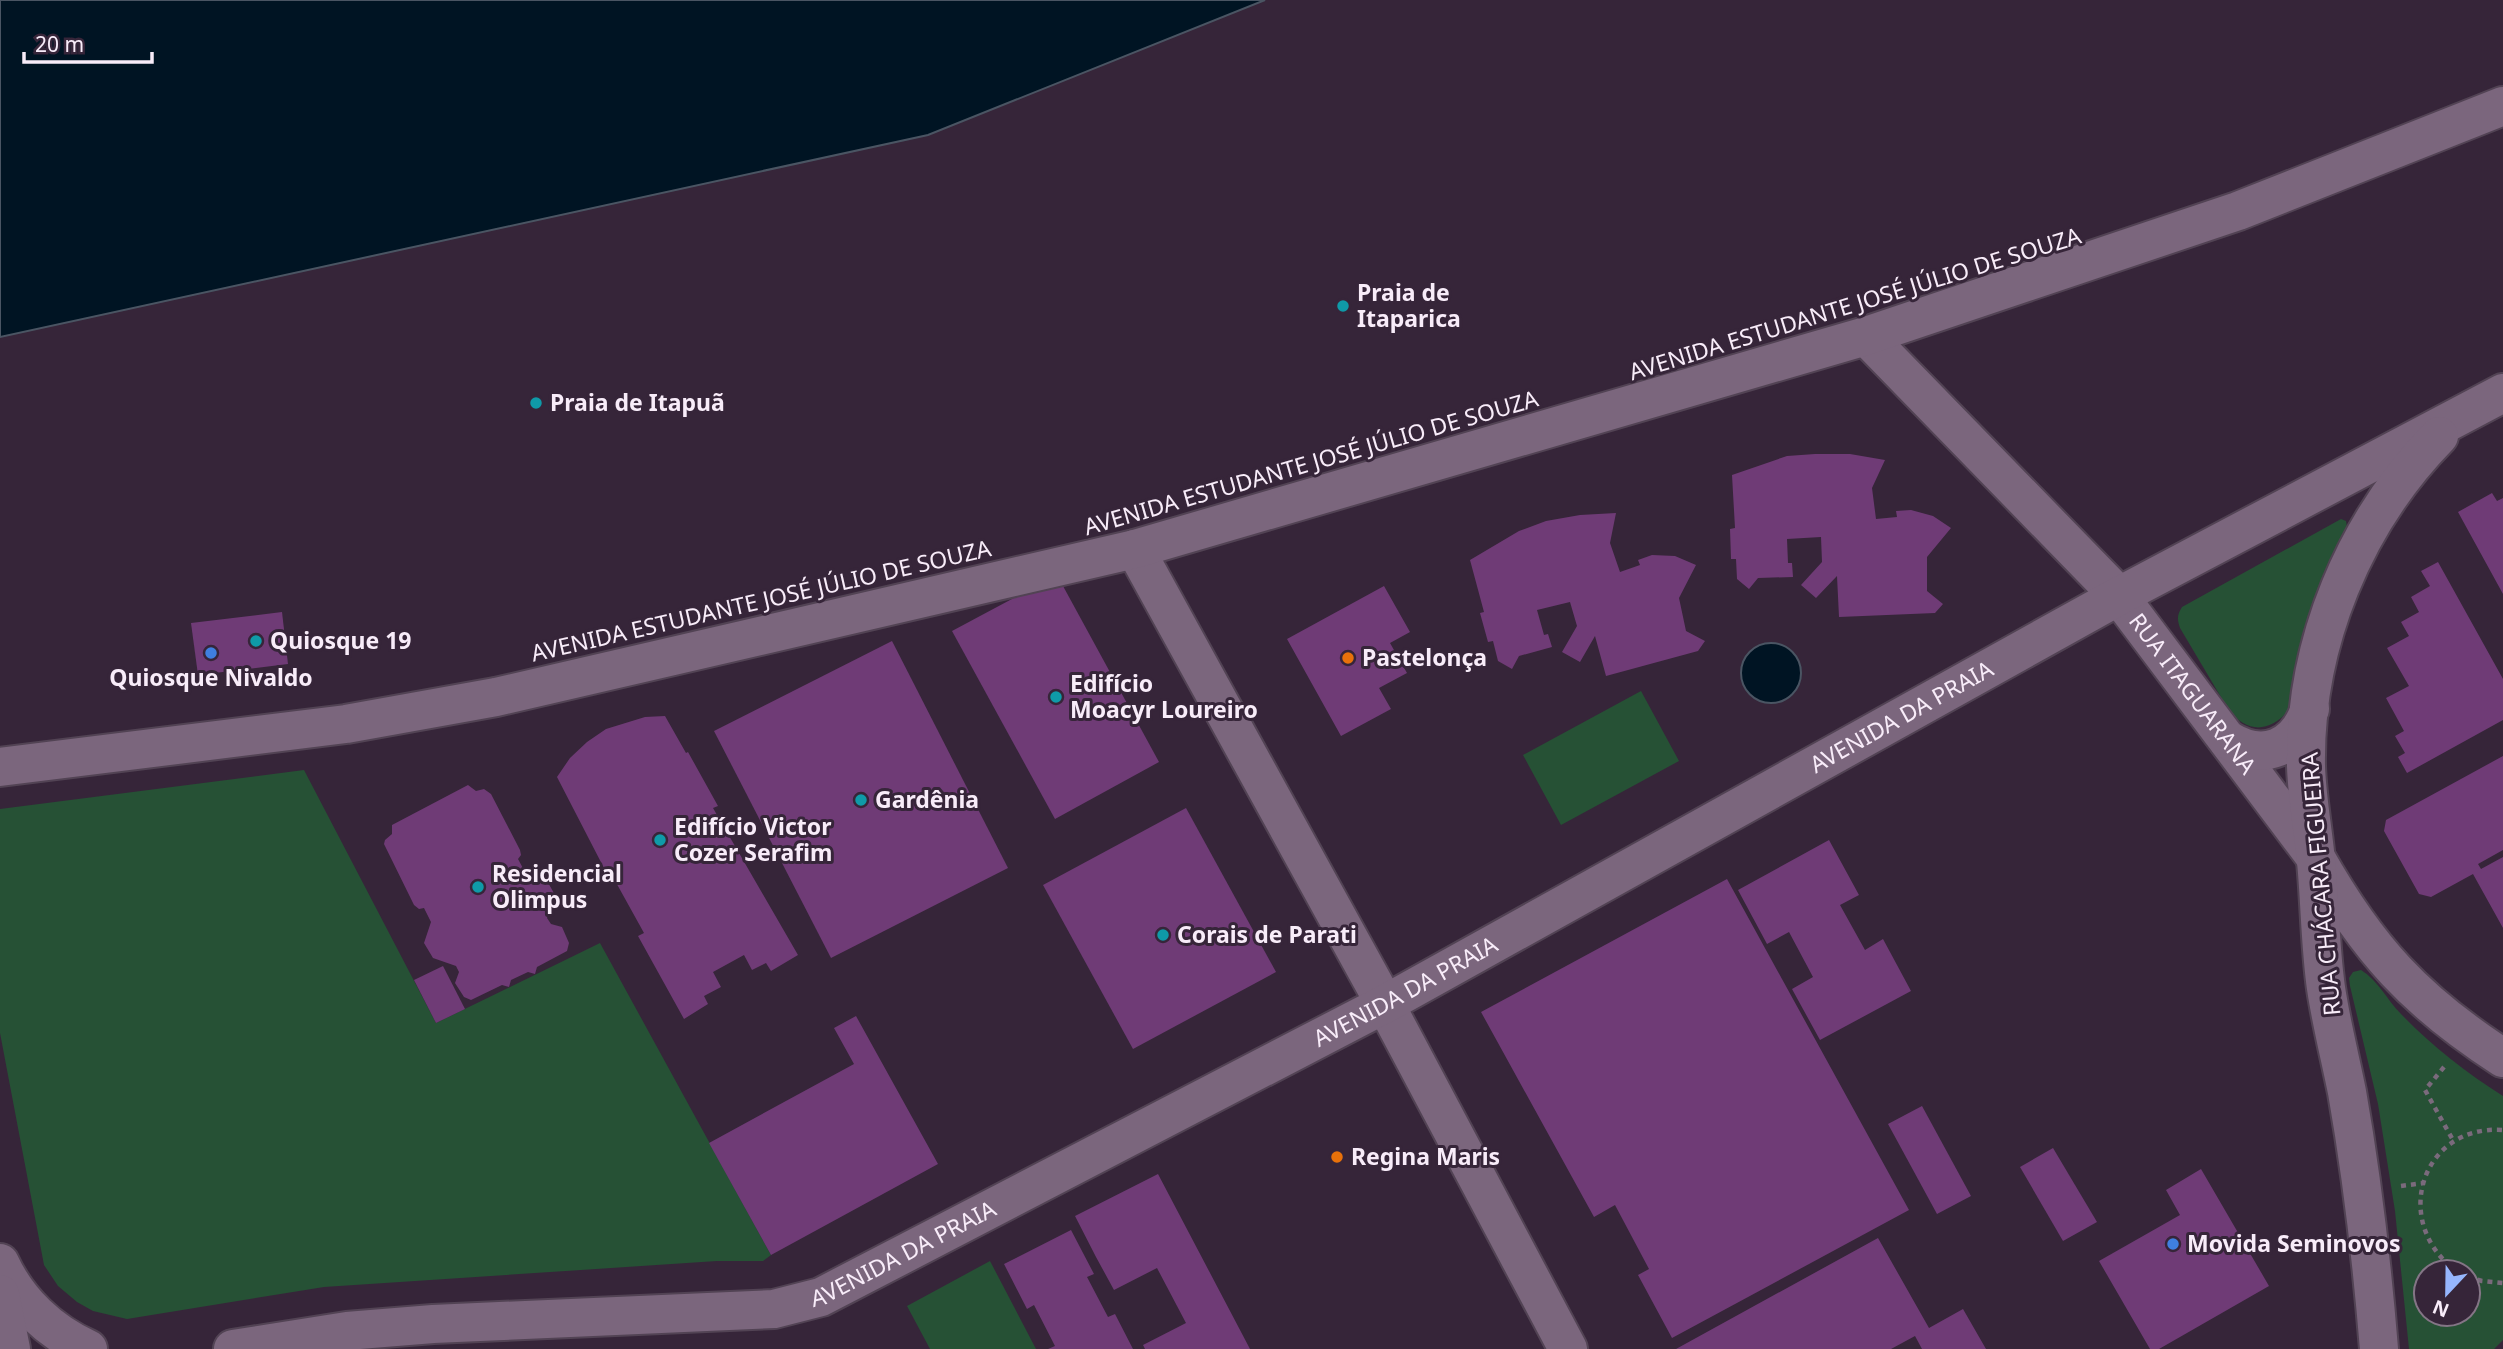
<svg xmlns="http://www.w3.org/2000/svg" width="2503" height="1349" viewBox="0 0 2503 1349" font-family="'Noto Sans',sans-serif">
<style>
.green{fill:#265135;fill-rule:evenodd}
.water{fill:#001423;stroke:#4a5563;stroke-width:2}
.building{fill:#6f3b76}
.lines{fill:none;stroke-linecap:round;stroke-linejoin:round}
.minor-casing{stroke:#524354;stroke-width:42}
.path{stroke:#7a6a7c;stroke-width:4.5;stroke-dasharray:5 5;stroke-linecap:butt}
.minor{stroke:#7b667d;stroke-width:38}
.culture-dot{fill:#0f9aa8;stroke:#362539;stroke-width:2.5}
.shop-dot{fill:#3f7fe0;stroke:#362539;stroke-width:2.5}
.food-dot{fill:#e8710a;stroke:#362539;stroke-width:2.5}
.labels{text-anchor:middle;stroke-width:6;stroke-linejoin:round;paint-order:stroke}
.poi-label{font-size:23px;font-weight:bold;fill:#f8ecf9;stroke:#362539;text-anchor:start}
.street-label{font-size:23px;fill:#f8ecf9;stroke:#362539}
</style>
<rect width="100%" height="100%" fill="#362539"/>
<g class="green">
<path d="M2341 519 2346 521 2347 527 2325 571 2308 618 2290 709C2270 733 2247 734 2228 709L2180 628C2177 619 2177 615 2182 607Z"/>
<polygon points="1641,691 1679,761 1561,825 1523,755"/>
<polygon points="304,770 436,1023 600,943 771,1255 763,1261 717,1261 324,1287 127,1319 93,1311 77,1302 58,1286 44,1265 0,1033 0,809"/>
<path d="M2361 970C2378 980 2387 1000 2401 1014 2432 1046 2465 1072 2503 1096V1340L2494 1349H2409L2395 1211 2378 1104 2350 986 2349 978 2353 972ZM2426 1272H2468V1314H2426Z"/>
<polygon points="990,1261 1036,1349 930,1349 907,1306"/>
</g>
<g class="water">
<polygon points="0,0 1265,0 928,135 0,337"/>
<circle cx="1771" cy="673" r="30"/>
</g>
<g class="building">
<polygon points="1815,454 1850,454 1885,460 1872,488 1876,519 1897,517 1896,511 1911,510 1933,516 1951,528 1927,557 1927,591 1943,604 1935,613 1839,617 1837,576 1816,598 1801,585 1822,562 1821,537 1787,539 1788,563 1792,563 1793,577 1758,578 1749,589 1737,579 1736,559 1731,559 1730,529 1735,528 1732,475 1787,456"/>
<polygon points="2492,493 2497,501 2503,498 2503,594 2458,512"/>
<polygon points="1616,513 1610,543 1620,572 1640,565 1638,560 1652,555 1675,556 1696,565 1679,598 1686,631 1705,641 1698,651 1606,676 1595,636 1580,662 1562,652 1577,626 1570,602 1537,610 1544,635 1548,634 1552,647 1519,656 1512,669 1498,661 1493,641 1488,642 1480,613 1484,612 1470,560 1519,531 1546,521 1580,515"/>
<polygon points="2438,562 2503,679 2503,720 2407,773 2398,757 2405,753 2395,736 2404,731 2386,698 2409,686 2387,648 2409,636 2401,622 2419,612 2411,597 2430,586 2421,571"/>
<polygon points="1057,575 1159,762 1055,819 952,631"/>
<polygon points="1384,586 1410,632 1390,643 1407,673 1379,688 1391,709 1341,736 1287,639"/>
<polygon points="282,612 288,664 198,675 191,623"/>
<polygon points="892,641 1008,868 831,958 714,731"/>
<polygon points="665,716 686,753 688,752 718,806 713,808 798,955 771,971 766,963 752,970 744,955 713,972 721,987 704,996 708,1004 684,1019 638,936 644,933 608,868 605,870 557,777 570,758 587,742 606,729 645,717"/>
<polygon points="2503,756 2503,850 2478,864 2481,869 2503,857 2503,928 2473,874 2431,897 2419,894 2384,831 2386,820"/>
<polygon points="468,785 476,791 484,789 491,794 520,850 521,855 518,859 525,872 546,879 555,895 547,918 551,924 562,927 569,943 567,951 537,967 535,974 528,972 511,980 509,987 502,985 471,1000 464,997 455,983 459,972 456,966 433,958 424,943 431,922 424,908 419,909 414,905 384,844 385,840 392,834 392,825"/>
<polygon points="1186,808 1276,972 1133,1049 1043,885"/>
<polygon points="1829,840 1859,895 1840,905 1865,950 1883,939 1911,991 1820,1040 1792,989 1813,977 1789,932 1767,944 1738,890"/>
<polygon points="1727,879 1909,1210 1672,1338 1638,1275 1649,1269 1615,1205 1594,1217 1481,1012"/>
<polygon points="443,966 465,1009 436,1023 414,980"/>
<polygon points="856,1016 938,1164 771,1255 709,1143 854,1064 834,1028"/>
<polygon points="1922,1106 1971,1196 1937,1214 1888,1124"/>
<polygon points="2053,1148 2097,1222 2063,1241 2020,1167"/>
<polygon points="2201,1169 2269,1286 2159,1349 2150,1349 2099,1261 2180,1215 2166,1190"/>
<polygon points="1158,1174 1179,1214 1250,1349 1145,1349 1143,1345 1186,1323 1157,1268 1114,1290 1096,1257 1075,1216"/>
<polygon points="1071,1230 1094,1274 1087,1277 1108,1317 1115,1314 1133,1349 1048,1349 1055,1346 1034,1305 1027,1309 1004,1264"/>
<polygon points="1878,1238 1929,1328 1963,1309 1986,1349 1922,1349 1915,1336 1891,1349 1676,1349"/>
</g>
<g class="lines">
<defs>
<g id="minor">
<path id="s1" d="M1866 336 2119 596 2316 858C2368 950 2415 1001 2503 1058"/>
<polyline points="1135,549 1385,1004 1568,1349"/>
<path d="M2228 740C2264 762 2296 748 2310 709"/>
<polyline points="0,767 346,724 496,697 1135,549 1866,336 2238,211 2503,106"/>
<path d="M0 1263C18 1302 50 1332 88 1349"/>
<polyline points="0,1294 11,1349"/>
<path id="s2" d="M233 1349 347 1331 433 1324 774 1309 821 1297 1385 1004 2119 596 2503 393"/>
<path d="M2379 1349C2372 1263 2362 1177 2347 1092 2340 1057 2331 1022 2326 988 2320 946 2320 903 2316 861 2313 829 2307 798 2306 766 2304 644 2354 523 2439 436"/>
</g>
</defs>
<use href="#minor" class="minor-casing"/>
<g class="path">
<polyline points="2444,1067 2425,1090 2454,1142"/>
<polyline points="2401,1186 2424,1183"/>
<path d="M2458 1272C2390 1225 2420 1124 2503 1130"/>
<polyline points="2468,1277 2482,1281 2503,1283"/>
</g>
<use href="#minor" class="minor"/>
</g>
<g class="culture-dot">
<circle cx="1343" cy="306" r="7"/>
<circle cx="536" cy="403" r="7"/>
<circle cx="256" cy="641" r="7"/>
<circle cx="1056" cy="697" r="7"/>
<circle cx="861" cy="800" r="7"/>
<circle cx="660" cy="840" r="7"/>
<circle cx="478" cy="887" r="7"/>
<circle cx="1163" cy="935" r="7"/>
</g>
<g class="shop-dot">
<circle cx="211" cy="653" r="7"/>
<circle cx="2173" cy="1244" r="7"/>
</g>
<g class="food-dot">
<circle cx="1348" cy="658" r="7"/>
<circle cx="1337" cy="1157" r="7"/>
</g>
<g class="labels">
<g class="poi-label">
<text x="1357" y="301">Praia de<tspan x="1357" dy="26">Itaparica</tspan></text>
<text x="550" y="411">Praia de Itapuã</text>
<text x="270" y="649">Quiosque 19</text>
<text x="1362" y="666">Pastelonça</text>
<text x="211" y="686" text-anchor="middle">Quiosque Nivaldo</text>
<text x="1070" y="692">Edifício<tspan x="1070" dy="26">Moacyr Loureiro</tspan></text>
<text x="875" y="808">Gardênia</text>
<text x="674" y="835">Edifício Victor<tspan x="674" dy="26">Cozer Serafim</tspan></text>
<text x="492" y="882">Residencial<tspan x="492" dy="26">Olimpus</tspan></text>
<text x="1177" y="943">Corais de Parati</text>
<text x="1351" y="1165">Regina Maris</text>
<text x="2187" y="1252">Movida Seminovos</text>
</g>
<g class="street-label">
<text transform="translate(1855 304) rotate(-17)" y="8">AVENIDA ESTUDANTE JOSÉ JÚLIO DE SOUZA</text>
<text transform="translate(1311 463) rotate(-16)" y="8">AVENIDA ESTUDANTE JOSÉ JÚLIO DE SOUZA</text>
<text transform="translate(761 601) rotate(-13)" y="8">AVENIDA ESTUDANTE JOSÉ JÚLIO DE SOUZA</text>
<text dy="8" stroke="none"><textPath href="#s1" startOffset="485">RUA ITAGUARANA</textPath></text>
<text dy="8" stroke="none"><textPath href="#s2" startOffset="1818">AVENIDA DA PRAIA</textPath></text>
<text transform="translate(2321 884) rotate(-95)" y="8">RUA CHÁCARA FIGUEIRA</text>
<text dy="8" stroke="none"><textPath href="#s2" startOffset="1251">AVENIDA DA PRAIA</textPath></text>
<text dy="8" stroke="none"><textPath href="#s2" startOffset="684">AVENIDA DA PRAIA</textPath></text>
</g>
</g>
<g transform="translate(2447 1293) rotate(202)"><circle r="33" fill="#362539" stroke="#847586" stroke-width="2"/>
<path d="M0-5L12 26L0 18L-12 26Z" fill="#96b6fd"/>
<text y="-10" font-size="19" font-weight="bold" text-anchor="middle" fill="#f8ecf9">N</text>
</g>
<path d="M24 52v10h128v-10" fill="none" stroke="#f8ecf9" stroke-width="3.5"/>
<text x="35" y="52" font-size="21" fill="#f8ecf9" stroke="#362539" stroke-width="5" paint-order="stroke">20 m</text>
</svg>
